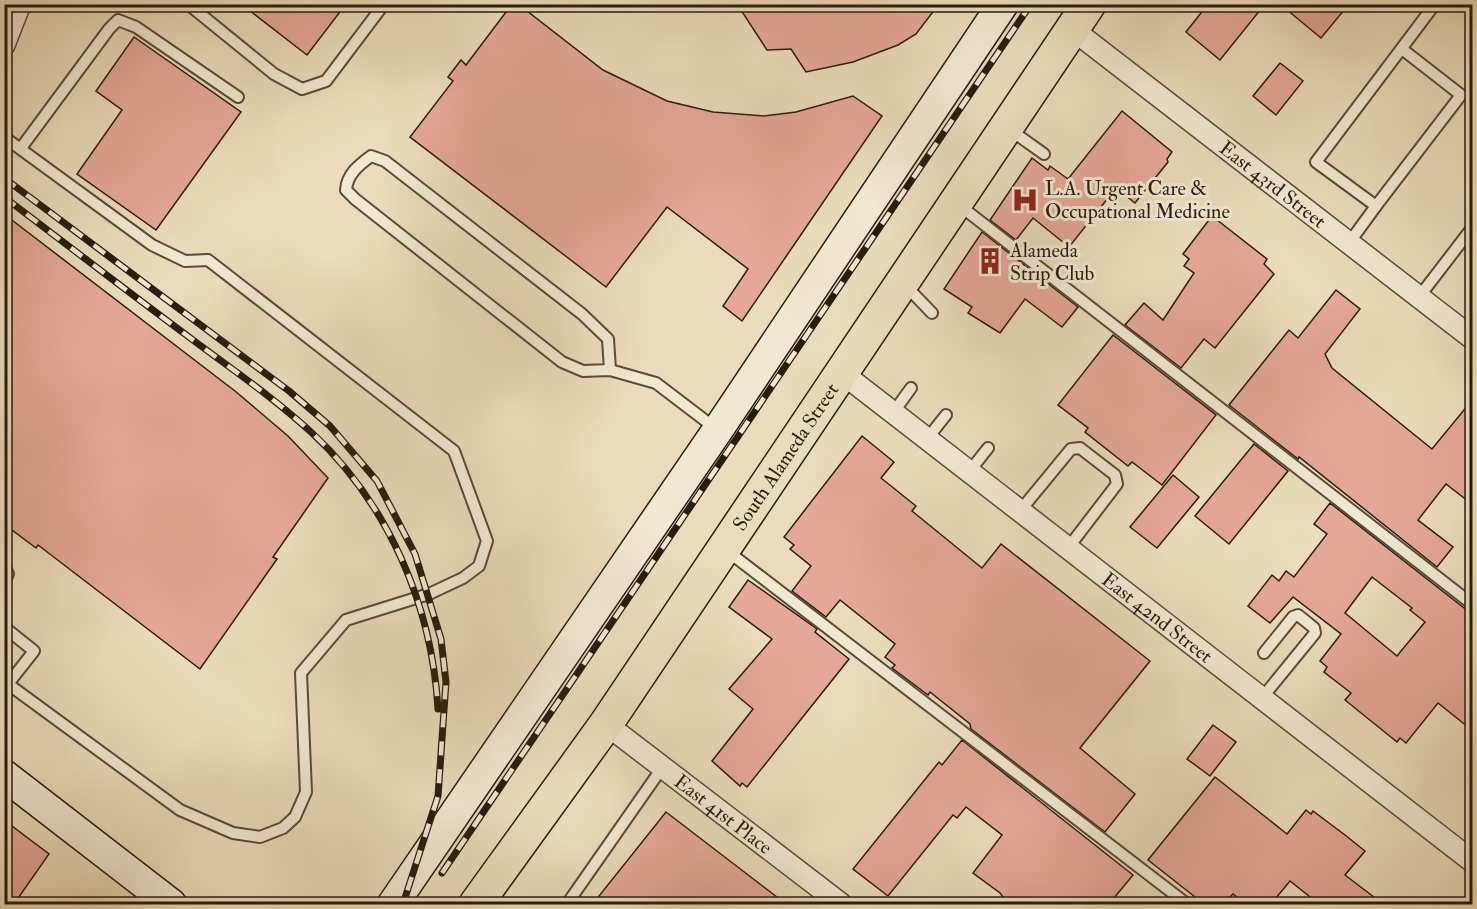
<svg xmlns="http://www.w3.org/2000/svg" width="1477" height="909" viewBox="0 0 1477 909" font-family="'IM FELL Double Pica',serif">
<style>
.building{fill:#e5a797;stroke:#281c0f;stroke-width:1.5;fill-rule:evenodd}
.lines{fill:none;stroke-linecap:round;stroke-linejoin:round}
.lane-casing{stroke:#584c3a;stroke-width:14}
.street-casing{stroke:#584c3a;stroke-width:24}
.secondary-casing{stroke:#281c0f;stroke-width:33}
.primary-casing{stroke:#281c0f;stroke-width:36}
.lane{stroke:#f1e8d2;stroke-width:10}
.street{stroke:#f1e8d2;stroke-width:21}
.secondary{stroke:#f1e8d2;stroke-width:30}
.primary{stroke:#eadcba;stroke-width:33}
.rail-casing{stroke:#281c0f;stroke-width:7}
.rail{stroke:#f1e8d2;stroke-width:4.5;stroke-dasharray:14;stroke-linecap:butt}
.labels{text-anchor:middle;stroke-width:6;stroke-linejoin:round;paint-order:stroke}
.street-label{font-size:20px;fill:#281c0f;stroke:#f1e8d2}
.poi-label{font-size:20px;fill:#281c0f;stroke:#f1e8d2;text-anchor:start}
</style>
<rect width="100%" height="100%" fill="#eadcba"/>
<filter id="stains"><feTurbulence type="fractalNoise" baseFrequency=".00333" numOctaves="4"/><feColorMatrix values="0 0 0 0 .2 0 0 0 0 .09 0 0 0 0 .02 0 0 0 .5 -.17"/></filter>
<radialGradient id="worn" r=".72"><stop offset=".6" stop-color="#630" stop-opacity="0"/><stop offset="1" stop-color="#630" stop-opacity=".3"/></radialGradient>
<g class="building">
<polygon points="241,4 346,4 307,55"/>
<polygon points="512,4 518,4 603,70 667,101 713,112 764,116 796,112 853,96 882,116 742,321 723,306 748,269 667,207 606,287 410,137 453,81 448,77 461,60 466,65"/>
<polygon points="737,4 939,4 916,34 898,45 853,62 806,72 791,49 767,50"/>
<polygon points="1208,4 1265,4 1220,60 1186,32"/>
<polygon points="1280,4 1349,4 1321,38"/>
<polygon points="134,37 241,112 156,230 77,174 122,110 96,91"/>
<polygon points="1280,63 1303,81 1276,115 1253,96"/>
<polygon points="1122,111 1172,152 1167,159 1168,162 1135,203 1116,188 1069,247 1033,218 1016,240 990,220 1032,158 1048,170 1050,166 1068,179"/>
<polygon points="4,214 235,391 288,436 328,478 273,557 277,559 200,669 38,545 36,548 4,524"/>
<polygon points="1212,216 1267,259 1264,264 1274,274 1215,348 1204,339 1181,368 1125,325 1144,303 1163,320 1194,273 1184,266 1189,259 1183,254"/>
<polygon points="982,232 1078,307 1062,327 1025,299 1000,333 968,313 972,307 944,289"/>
<polygon points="1336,290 1360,309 1325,354 1332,368 1432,449 1473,399 1473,505 1446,484 1418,520 1453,547 1437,567 1299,457 1298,459 1229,405 1289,330 1298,338"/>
<polygon points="1113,335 1216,415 1162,485 1132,462 1128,466 1085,432 1088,428 1058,405"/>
<polygon points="862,436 894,462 881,478 916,506 912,511 982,568 1001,544 1150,661 1080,748 1135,794 1105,832 971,729 970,724 930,692 928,695 892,668 895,665 885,657 895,644 840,600 826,617 792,591 811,566 790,549 794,545 784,537"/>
<polygon points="1254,444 1288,471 1229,544 1195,516"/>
<polygon points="1173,475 1199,497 1157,548 1130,527"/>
<path d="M1330 503 1473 615V731L1438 703 1406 743 1400 738 1397 742 1345 700 1351 693 1324 672 1327 667 1320 661 1341 634 1293 597 1270 623 1248 606 1272 575 1279 581 1286 571 1294 577 1327 534 1314 524ZM1372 577 1412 608 1410 610 1425 622 1397 656 1345 613Z"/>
<polygon points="748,580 817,629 815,632 849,659 747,787 742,783 740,786 712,761 753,709 729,689 772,639 729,607"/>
<polygon points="1213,725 1236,742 1210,776 1187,759"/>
<polygon points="962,740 1133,875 1109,904 1008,904 1000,893 973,873 1002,835 966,807 957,818 953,815 888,896 853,869 939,762 942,765"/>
<polygon points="1215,777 1287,834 1306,810 1311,814 1313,811 1345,835 1365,851 1345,875 1383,904 1319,904 1290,881 1271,904 1246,904 1233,894 1223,904 1204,904 1148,860"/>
<polygon points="666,812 786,904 610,904 599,896"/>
<polygon points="4,820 49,854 14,904 4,904"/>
</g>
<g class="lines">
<defs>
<g id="lane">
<polyline points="188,4 274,74 302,89 326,81 384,4"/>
<polyline points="1402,49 1461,95 1376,206 1316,162 1435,4"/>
<polyline points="1009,129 1044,154"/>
<polyline points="4,137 152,245 185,261 208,260 454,451 487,541 479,566 463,578 429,594 346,620 301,673 306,792 295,817 283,828 260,837 233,833 180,810 8,684"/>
<polyline points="21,148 109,29 118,20 136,27 238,97"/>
<polyline points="959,205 1472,604"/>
<polyline points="1349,243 1376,206"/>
<polyline points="905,285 932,313"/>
<polyline points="1419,297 1472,228"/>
<path d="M610 370 608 339 582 314 385 161 371 156C359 165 347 174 346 190L355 199 562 362 583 371 610 370 656 383 715 428"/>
<polyline points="893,413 911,388"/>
<polyline points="927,439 946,415"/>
<polyline points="969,472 988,448"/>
<polyline points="1020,511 1071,449 1080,448 1115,475 1117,484 1068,548"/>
<polyline points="726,550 1187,904"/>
<polyline points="4,564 8,574 4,583"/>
<polyline points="4,627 34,651 4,689"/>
<polyline points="1262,698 1315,633 1314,628 1298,615 1293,617 1264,653"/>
<polyline points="567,904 662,768"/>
</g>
<g id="street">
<path id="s1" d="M1072 29 1472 338"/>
<polyline points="4,45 20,4"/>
<path id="s2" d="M842 373 1472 861"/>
<path id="s3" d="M606 724 841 904"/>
</g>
<g id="secondary">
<polyline points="4,775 171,904"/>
<polyline points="393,904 717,431 1003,4"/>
</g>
<g id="primary">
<path id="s4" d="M476 904 606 724 1089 4"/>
</g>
</defs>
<use href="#lane" class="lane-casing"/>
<use href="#street" class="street-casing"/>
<use href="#secondary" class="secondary-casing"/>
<use href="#primary" class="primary-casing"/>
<use href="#lane" class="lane"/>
<use href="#street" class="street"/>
<use href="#secondary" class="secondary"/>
<use href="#primary" class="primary"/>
<defs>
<g id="rail">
<polyline points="4,178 289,391 330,426 377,481 415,554 441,639 446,682 438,796 403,904"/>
<path d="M4 197C66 244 127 291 189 337 230 368 273 397 311 432 388 503 432 605 438 709"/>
<polyline points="442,873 1031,4"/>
</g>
</defs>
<use href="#rail" class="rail-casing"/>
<use href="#rail" class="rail"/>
</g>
<defs>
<symbol id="hospital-bare" viewBox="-9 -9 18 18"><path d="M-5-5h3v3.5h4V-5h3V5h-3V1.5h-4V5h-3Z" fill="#8f2418" stroke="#f1e8d2" stroke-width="2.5" paint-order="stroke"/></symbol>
<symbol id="building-bare" viewBox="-9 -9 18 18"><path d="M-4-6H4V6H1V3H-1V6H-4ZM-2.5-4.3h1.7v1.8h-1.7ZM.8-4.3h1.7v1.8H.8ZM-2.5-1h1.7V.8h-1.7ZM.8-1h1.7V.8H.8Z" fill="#8f2418" stroke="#f1e8d2" stroke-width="2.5" paint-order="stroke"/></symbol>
</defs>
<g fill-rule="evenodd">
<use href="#hospital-bare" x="1006" y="181" width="38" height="38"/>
<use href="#building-bare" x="971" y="242" width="38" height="38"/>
</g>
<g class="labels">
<g class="street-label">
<text dy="7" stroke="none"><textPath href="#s1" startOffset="254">East 43rd Street</textPath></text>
<text dy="7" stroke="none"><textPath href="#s4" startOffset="544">South Alameda Street</textPath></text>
<text dy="7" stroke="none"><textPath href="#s2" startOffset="399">East 42nd Street</textPath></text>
<text dy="7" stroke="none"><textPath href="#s3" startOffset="148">East 41st Place</textPath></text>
</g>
<g class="poi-label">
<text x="1045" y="195">L.A. Urgent Care &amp;<tspan x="1045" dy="23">Occupational Medicine</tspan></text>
<text x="1010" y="257">Alameda<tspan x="1010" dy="23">Strip Club</tspan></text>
</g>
</g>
<rect width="1477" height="909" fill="none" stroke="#eadcba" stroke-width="24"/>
<rect x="6" y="6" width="1465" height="897" fill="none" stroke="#281c0f" stroke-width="3"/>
<rect x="12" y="12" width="1453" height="885" fill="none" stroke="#281c0f" stroke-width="1.5"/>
<rect width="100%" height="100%" filter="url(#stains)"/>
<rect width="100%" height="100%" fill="url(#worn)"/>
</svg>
